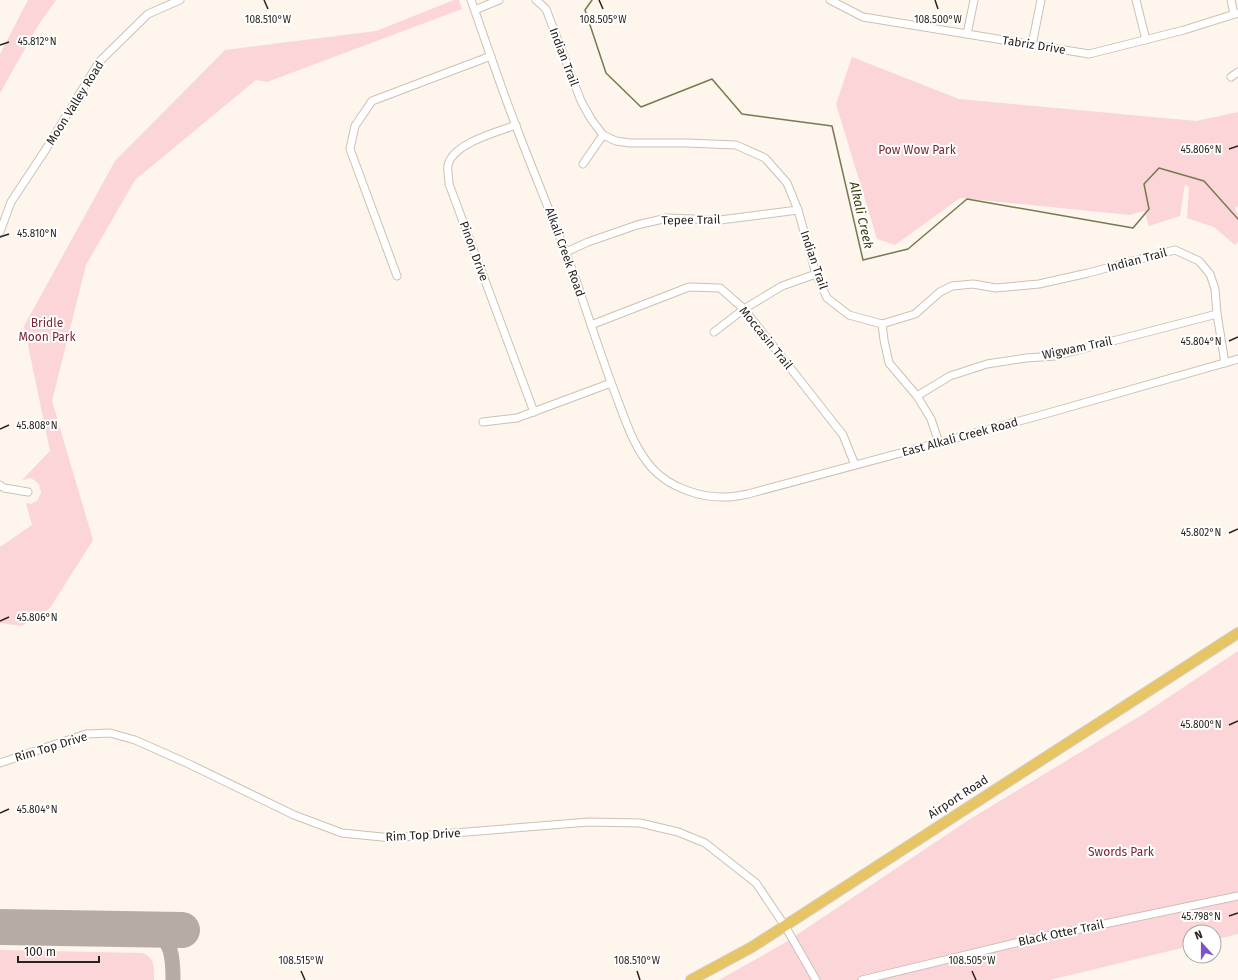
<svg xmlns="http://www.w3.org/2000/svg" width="1238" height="980" viewBox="0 0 1238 980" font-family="'Fira Sans',sans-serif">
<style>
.green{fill:#fbd5d7}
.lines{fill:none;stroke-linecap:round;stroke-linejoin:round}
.stream{stroke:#767a4e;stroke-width:1.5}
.taxiway{stroke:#b4aca5;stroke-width:15}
.runway{stroke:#b4aca5;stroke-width:36}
.minor-casing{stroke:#cec0b3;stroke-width:9}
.highway-casing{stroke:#d4d3d2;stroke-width:12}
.minor{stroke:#fff;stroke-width:7}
.highway{stroke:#e7c564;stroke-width:10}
.ticks{fill:none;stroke:#28221e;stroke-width:1.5}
.labels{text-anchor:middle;stroke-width:4;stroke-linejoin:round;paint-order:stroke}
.street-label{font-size:12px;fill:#28221e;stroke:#fff}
.park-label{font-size:12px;fill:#792634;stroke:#fff}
.water-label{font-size:13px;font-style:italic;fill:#3b4110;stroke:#fff}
.ticks-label{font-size:10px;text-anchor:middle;fill:#28221e;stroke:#fff;stroke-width:4;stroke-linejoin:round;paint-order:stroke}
</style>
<rect width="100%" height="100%" fill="#fef5ed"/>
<g class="green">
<polygon points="28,0 56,0 39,24 0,93 0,54"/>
<polygon points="454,0 459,0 462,9 267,82 256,80 135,180 86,265 52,401 93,540 50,608 22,626 0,623 0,547 32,525 26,503 31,504 38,500 41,492 39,484 31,478 22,480 50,451 24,326 115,161 225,50 376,31"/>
<polygon points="852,57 959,99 1196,121 1238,112 1238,206 1235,208 1238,216 1238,242 1235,245 1214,227 1187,218 1189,187 1185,184 1180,216 1149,226 1144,211 1130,215 960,198 895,245 877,239 836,104"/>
<polygon points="1238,651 1238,934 1214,940 1214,932 1190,932 1190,946 1050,980 719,980 783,944 970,819 1145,713"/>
<path d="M0 950 142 953C155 957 154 968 154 980H0Z"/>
</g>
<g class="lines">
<polyline class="stream" points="592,0 585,10 606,73 641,107 712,79 742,114 832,126 863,260 908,249 967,199 1133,228 1149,209 1144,184 1159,168 1204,181 1238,219"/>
<path class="taxiway" d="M150 929C173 938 173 960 173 980"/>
<polyline class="runway" points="0,927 182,930"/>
<defs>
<g id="minor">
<path d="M471 0C486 42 500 85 516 126 536 179 558 230 577 283 590 322 603 362 618 401 627 425 635 449 652 468 670 488 701 498 727 497 734 497 741 495 748 494L1038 416 1238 359"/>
<polyline points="536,0 546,9 581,101 591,119 603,135 616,141 630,143 687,143 736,145 765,158 787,183 798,210 816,274 827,298 849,315 882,324 915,314 940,292 952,286 973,284 996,288 1039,284 1088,273 1175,250 1199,261 1210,274 1215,289 1217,314 1225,363"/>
<polyline points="830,0 863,17 1089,54 1184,30 1238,13"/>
<polyline points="1136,0 1146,40"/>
<polyline points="1231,0 1234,14"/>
<polyline points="475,10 499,0"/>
<polyline points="967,34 974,0"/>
<polyline points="1032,45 1041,0"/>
<polyline points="1231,77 1238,72"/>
<path d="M516 125C498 132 453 143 448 165 447 170 449 178 449 184L534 412"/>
<polyline points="583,164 603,135"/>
<polyline points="0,232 11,202 46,149 99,62 148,14 180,0"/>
<polyline points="566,252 588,242 637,225 667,218 720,220 798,210"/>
<polyline points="397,276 350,149 355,126 372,101 491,56"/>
<polyline points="882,324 884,340 889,363 917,396 931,419 939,443"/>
<polyline points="591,325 689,287 720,288 744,309 843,435 855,465"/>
<polyline points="714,332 744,309 782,286 816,274"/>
<polyline points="917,396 950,376 987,364 1026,358 1055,356 1217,314"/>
<polyline points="483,422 517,418 611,383"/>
<polyline points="0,485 4,488 28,492"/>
<polyline points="0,763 86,734 110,733 135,740 189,764 294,815 342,833 392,838 589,822 640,823 678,832 705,843 756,883 785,926 816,980"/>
<polyline points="862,980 1028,940 1238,896"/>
</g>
<polyline id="highway" points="691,980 752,947 1238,633"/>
</defs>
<use href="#minor" class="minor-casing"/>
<use href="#highway" class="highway-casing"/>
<use href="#minor" class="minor"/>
<use href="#highway" class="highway"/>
</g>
<path class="ticks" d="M264 0 268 9M599 0 603 9M935 0 938 9M0 45 9 42M1229 149 1238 146M0 237 9 234M1229 341 1238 337M0 429 9 425M1229 533 1238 529M0 621 9 617M1229 725 1238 721M0 813 9 809M1229 916 1238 913M301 971 305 980M637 971 640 980M972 971 976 980"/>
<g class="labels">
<g class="street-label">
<text transform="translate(1034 45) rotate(9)" y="4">Tabriz Drive</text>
<text transform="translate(564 57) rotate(69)" y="4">Indian Trail</text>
<text transform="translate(75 103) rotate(-58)" y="4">Moon Valley Road</text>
<text transform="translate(691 220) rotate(-1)" y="4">Tepee Trail</text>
<text transform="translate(474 251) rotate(70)" y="4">Pinon Drive</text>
<text transform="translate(565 252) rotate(70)" y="4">Alkali Creek Road</text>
<text transform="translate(814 260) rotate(71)" y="4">Indian Trail</text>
<text transform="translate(1137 260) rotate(-15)" y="4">Indian Trail</text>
<text transform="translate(766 338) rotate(51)" y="4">Moccasin Trail</text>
<text transform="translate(1077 348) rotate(-12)" y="4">Wigwam Trail</text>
<text transform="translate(960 437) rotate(-15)" y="4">East Alkali Creek Road</text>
<text transform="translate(51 747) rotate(-17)" y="4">Rim Top Drive</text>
<text transform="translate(958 797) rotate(-33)" y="4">Airport Road</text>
<text transform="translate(423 835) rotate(-3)" y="4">Rim Top Drive</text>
<text transform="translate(1061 933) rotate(-12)" y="4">Black Otter Trail</text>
</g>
<g class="park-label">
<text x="917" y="154">Pow Wow Park</text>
<text x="47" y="327">Bridle<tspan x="47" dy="14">Moon Park</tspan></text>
<text x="1121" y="856">Swords Park</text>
</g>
<g class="water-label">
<text transform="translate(862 215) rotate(77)" y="5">Alkali Creek</text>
</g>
</g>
<g class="ticks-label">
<text x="268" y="23">108.510°W</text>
<text x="603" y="23">108.505°W</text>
<text x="938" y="23">108.500°W</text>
<text x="37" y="45">45.812°N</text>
<text x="1201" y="153">45.806°N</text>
<text x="37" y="237">45.810°N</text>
<text x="1201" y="345">45.804°N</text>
<text x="37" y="429">45.808°N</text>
<text x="1201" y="536">45.802°N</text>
<text x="37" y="621">45.806°N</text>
<text x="1201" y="728">45.800°N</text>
<text x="37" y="813">45.804°N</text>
<text x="1201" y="920">45.798°N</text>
<text x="301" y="964">108.515°W</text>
<text x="637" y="964">108.510°W</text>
<text x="972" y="964">108.505°W</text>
</g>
<g transform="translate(1202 944) rotate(339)"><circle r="19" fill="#ffffff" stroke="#a9a7a5"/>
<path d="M0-3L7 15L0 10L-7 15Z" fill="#8051ca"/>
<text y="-6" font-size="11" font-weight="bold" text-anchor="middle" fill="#28221e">N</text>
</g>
<path d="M18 956v6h81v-6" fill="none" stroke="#28221e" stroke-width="2"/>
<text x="24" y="956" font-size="12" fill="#28221e" stroke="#ffffff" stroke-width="3" paint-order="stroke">100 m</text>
</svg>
